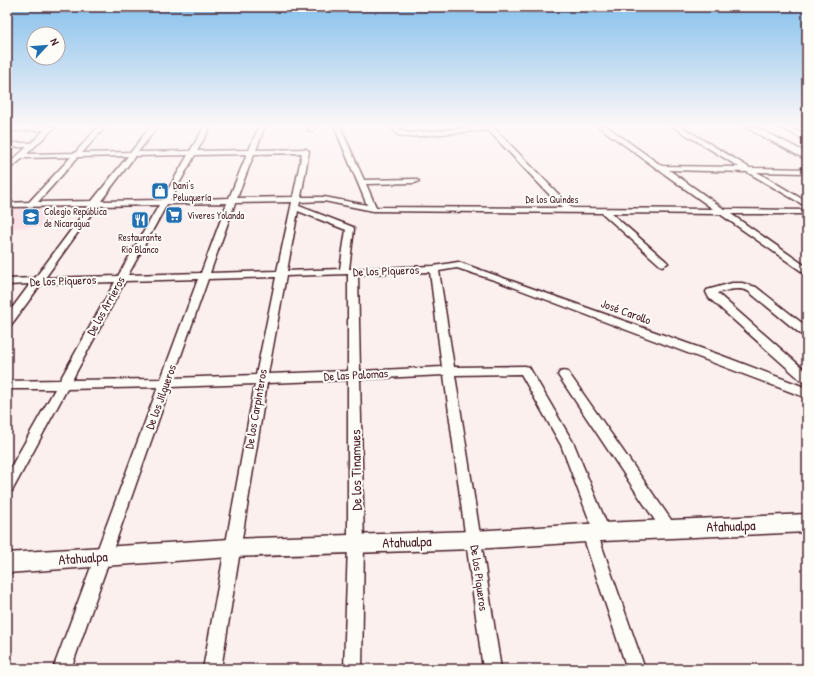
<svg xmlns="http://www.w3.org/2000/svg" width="814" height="676" viewBox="0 0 814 676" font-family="'Patrick Hand',sans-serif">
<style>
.built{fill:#fbe1e6}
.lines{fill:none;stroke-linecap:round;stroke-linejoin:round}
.minor-casing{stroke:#4a1f2b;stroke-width:3}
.tertiary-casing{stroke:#4a1f2b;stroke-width:3}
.minor{fill:#fdfcf7;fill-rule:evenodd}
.tertiary{fill:#fdfcf7;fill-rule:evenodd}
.labels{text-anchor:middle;stroke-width:4;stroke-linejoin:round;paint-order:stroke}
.far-poi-label{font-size:10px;fill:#4a1f2b;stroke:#fdfcf7;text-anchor:start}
.far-street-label{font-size:10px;fill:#4a1f2b;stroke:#fdfcf7}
.street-label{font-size:12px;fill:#4a1f2b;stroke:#fdfcf7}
.near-street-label{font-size:14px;fill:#4a1f2b;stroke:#fdfcf7}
</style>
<rect width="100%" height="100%" fill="#fcf0ef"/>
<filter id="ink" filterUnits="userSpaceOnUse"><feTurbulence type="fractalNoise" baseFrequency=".025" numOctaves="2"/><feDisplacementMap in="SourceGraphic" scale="8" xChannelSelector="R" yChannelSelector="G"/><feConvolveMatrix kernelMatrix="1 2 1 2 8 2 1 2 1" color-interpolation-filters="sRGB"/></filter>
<g filter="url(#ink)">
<polygon class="built" points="63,206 47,227 7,228 7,207"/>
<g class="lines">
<defs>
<g id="minor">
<path d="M56 126 27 154 75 153 99 126H106L82 153 131 152 151 126H158L138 152 190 151 205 126H211L197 151 249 150 259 126H265L256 150 306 149 309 151 301 197H324L367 205 334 126H340L364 180 415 179 419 181 415 183 366 184 376 207 562 208 488 130 408 137 398 135 392 128 393 126H403L399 129 408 133 492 126 572 208 713 209 598 126H606L662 166 739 167 672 126H680L750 168 807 169V173L757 172 807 202V207L747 172 669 170 724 209 807 210V214H731L807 267V274L804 273 720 214 611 213 666 261 668 263 663 266 660 265 602 213 373 211 324 201 300 202 299 206 353 227 354 229 349 269 434 266 458 262 461 263 720 355 807 388V398L497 281 457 268 439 271 454 367 525 366 529 367 574 444 610 532 607 537 602 539 599 538 645 669H627L582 533 585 528 590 526 592 527 561 445 521 374 455 375 501 669H483L444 375 360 379 364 544 362 669H344L348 544V380L267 383 221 669H203L255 384 170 387 71 669H53L158 387 67 389 12 491 7 493V474L55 389H7V381L60 380 115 282 41 284 11 325 7 326V315L30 284 7 285V279L35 278 89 206 7 207V203L29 202 71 157 23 158 7 171V165L27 147H7V143H31L45 130 7 131V127ZM302 153 293 197 237 198 254 154ZM247 154 229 198 170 200 195 155ZM188 155 162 200 101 201 135 156ZM128 156 92 201 38 202 78 157ZM292 202 277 271 210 273 235 203ZM227 203 201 273 128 275 167 204ZM159 205 118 276 45 278 97 206ZM298 211 346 230 340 269 287 271ZM430 272 442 367 360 371 358 274ZM348 274V371L268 374 286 276ZM276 277 256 375 173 378 208 279ZM198 279 161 379 72 380 125 281Z"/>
<polygon points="309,126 315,126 313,131 309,131"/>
<polygon points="778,126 787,126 807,136 807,141"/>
<path d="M732 283H742L756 287 807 327V337L803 336 748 291C738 287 728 290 717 293L807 372V383L803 382 709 298 706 292 707 290Z"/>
<polygon points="564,371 568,372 674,524 677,529 674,534 669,536 664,534 558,375 560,372"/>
</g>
<g id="tertiary">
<polygon points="743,126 754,126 807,153 807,160"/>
<polygon points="807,514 807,532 602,541 473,549 230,557 7,573 7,553 230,539 473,531 602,523"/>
</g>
</defs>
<use href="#minor" class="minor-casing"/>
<use href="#tertiary" class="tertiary-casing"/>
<use href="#minor" class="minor"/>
<use href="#tertiary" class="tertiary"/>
</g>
</g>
<linearGradient id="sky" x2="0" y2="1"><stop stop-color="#85c0ec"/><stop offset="0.57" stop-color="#fef8f8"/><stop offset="1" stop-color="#fef8f8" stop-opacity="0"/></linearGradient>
<rect width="814" height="221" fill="url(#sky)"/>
<defs>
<symbol id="shop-square" viewBox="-11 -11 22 22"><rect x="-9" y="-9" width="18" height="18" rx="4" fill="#1f6fb2" stroke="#fdfcf7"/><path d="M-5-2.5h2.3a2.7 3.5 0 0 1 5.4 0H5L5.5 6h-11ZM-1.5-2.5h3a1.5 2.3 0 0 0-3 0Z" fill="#fff"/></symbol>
<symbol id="supermarket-square" viewBox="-11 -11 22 22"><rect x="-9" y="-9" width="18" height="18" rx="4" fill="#1f6fb2" stroke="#fdfcf7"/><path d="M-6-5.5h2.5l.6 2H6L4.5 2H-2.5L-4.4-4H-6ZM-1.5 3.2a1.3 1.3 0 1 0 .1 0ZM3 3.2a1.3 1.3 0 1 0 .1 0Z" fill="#fff"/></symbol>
<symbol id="school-square" viewBox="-11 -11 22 22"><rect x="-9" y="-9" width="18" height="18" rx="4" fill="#1f6fb2" stroke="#fdfcf7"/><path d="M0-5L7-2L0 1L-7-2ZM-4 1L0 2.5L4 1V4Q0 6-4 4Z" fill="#fff"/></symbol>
<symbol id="restaurant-square" viewBox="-11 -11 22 22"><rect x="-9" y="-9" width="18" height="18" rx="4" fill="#1f6fb2" stroke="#fdfcf7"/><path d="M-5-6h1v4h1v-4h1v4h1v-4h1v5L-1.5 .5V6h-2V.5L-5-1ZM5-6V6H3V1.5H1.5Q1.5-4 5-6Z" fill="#fff"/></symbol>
</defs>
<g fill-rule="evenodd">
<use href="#shop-square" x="150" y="181" width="20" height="20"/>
<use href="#supermarket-square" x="164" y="205" width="20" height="20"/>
<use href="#school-square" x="21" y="207" width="20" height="20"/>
<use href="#restaurant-square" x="130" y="210" width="20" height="20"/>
</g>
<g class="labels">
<g class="far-poi-label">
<text x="173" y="189">Dani's<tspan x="173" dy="12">Peluquería</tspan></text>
<text x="44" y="215">Colegio República<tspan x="44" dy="12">de Nicaragua</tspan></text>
<text x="187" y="219">Viveres Yolanda</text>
<text x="140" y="241" text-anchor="middle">Restaurante<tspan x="140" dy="12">Rio Blanco</tspan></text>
</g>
<g class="far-street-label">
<text x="552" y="203">De los Quindes</text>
</g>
<g class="street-label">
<text transform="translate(386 271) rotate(-2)" y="4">De los Piqueros</text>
<text transform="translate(63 281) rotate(-2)" y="4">De los Piqueros</text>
<text transform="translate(106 306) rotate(-61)" y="4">De los Arrieros</text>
<text transform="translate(626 312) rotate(20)" y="4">José Carollo</text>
<text transform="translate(356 375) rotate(-3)" y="4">De las Palomas</text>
<text transform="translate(161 397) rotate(-70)" y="4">De los Jilgueros</text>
<text transform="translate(256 409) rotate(-80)" y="4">De los Carpinteros</text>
<text transform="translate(479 578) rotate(82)" y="4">De los Piqueros</text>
</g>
<g class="near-street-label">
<text transform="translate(356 470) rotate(-91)" y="5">De los Tinamues</text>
<text transform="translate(731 526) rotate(-2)" y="5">Atahualpa</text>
<text transform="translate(407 542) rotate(-2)" y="5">Atahualpa</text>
<text transform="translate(83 558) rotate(-4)" y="5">Atahualpa</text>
</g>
</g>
<rect width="814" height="676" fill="none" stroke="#fdfcf7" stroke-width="24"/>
<rect x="12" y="12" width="790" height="652" fill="none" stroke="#4a1f2b" stroke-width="1.5" filter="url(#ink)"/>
<g transform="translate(46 46) rotate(64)"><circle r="19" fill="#fdfcf7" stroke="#b5a4a5"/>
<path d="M0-3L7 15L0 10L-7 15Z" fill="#1f6fb2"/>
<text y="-6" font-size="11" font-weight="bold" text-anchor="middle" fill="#4a1f2b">N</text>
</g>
</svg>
